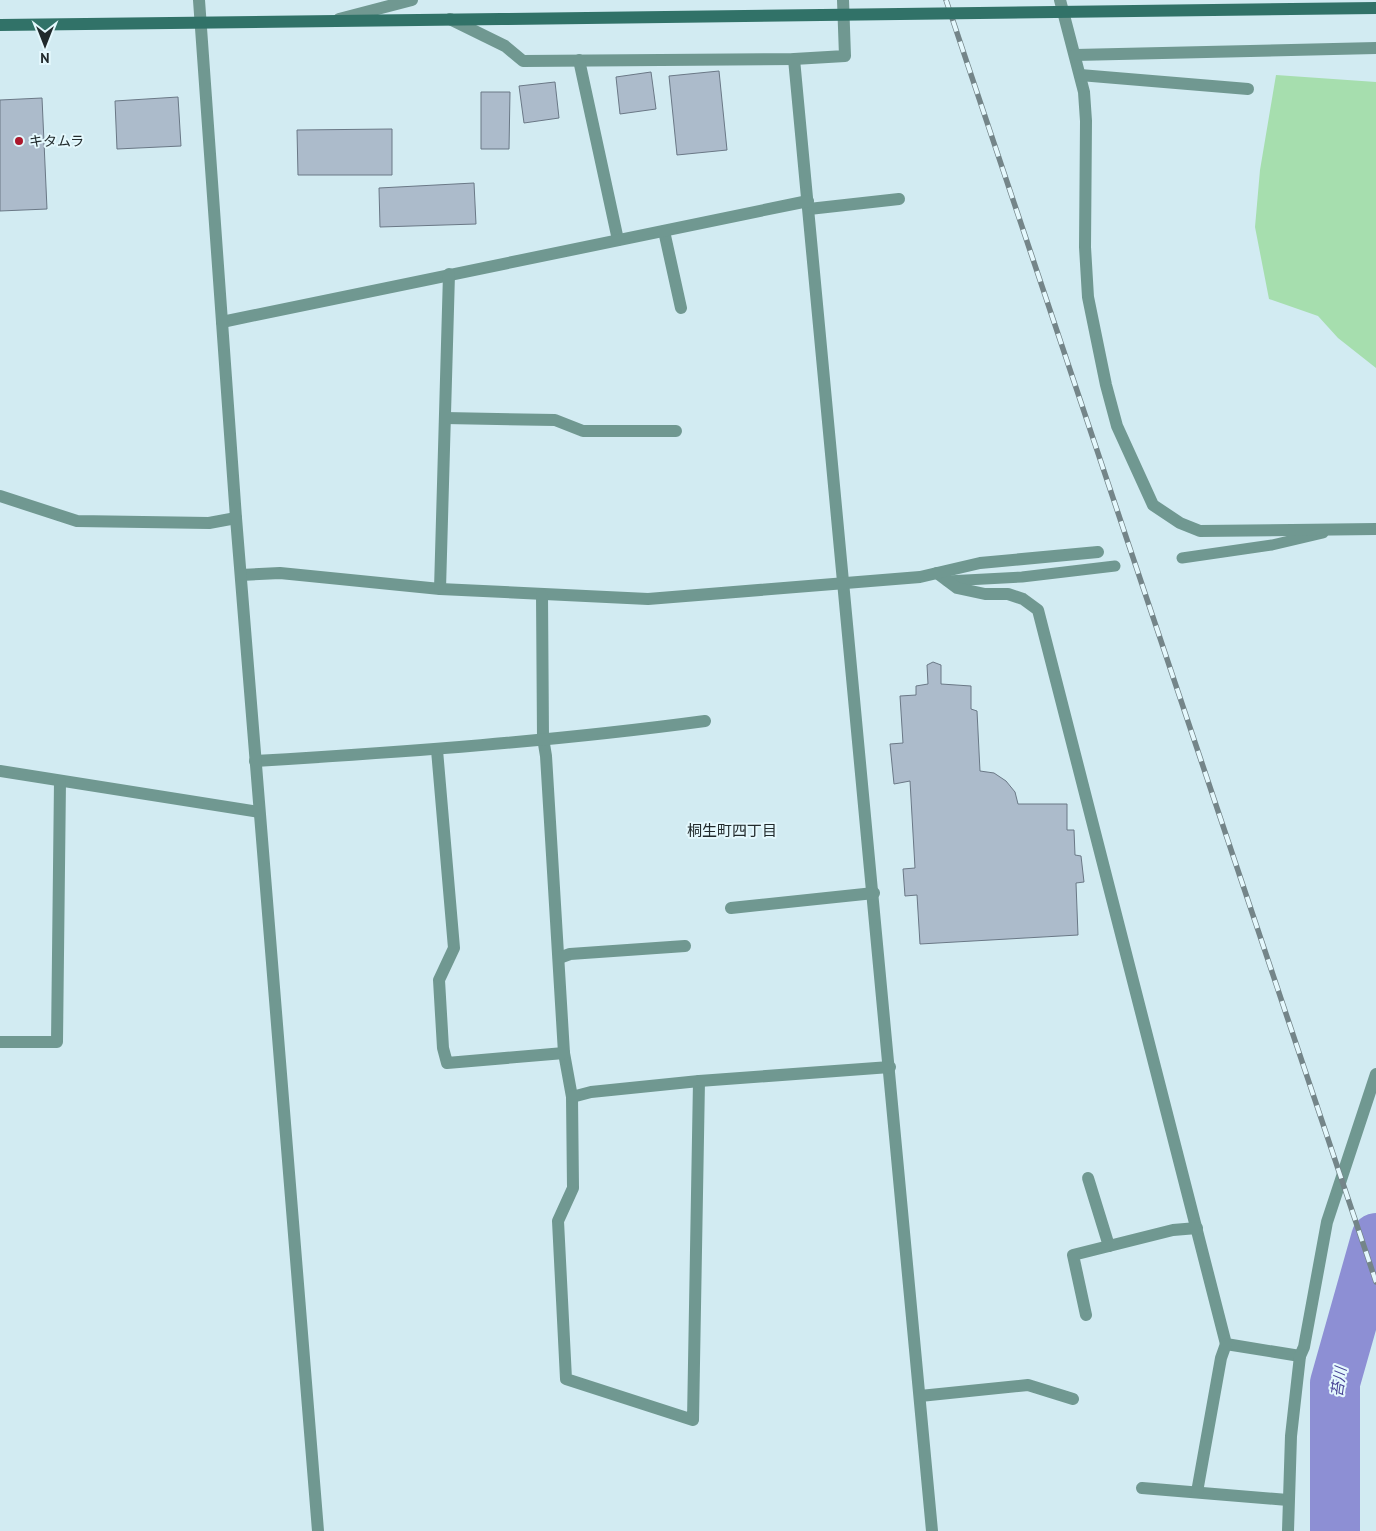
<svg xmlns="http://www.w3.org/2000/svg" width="1376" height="1531" viewBox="0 0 1376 1531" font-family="'PT Sans','Noto Sans JP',sans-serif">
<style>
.green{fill:#a6deae}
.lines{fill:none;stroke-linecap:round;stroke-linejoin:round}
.river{stroke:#8d8fd4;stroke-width:50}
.building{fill:#acbbcb;stroke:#6a7886}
.service{stroke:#709891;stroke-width:11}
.minor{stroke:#709891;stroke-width:12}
.tertiary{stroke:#709891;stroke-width:12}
.secondary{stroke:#317268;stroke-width:12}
.rail-casing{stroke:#748589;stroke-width:5.5}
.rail{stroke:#e4f8fd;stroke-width:4;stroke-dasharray:11;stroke-linecap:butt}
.secondary-bridge{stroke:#317268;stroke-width:12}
.poi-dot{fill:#ac182c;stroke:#e4f8fd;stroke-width:2}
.labels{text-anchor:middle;stroke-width:4;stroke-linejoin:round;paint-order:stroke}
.poi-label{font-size:14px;fill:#212a2c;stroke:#e4f8fd;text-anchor:start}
.neighbourhood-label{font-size:15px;fill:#212a2c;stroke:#e4f8fd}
.water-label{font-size:15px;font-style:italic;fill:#474395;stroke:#e4f8fd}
</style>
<rect width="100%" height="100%" fill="#d2ebf2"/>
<polygon class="green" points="1276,75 1376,82 1376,368 1338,338 1318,316 1269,299 1255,227 1260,170"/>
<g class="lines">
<polyline class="river" points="1335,1531 1335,1383 1376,1238"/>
</g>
<g class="building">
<polygon points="719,71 727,150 677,155 669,76"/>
<polygon points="651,72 656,109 620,114 616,77"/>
<polygon points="555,82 559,118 524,123 519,86"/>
<polygon points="481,92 510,92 509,149 481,149"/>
<polygon points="178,97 181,146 117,149 115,101"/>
<polygon points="42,98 47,209 0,211 0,100"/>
<polygon points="392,129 392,175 298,175 297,130"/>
<polygon points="474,183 476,224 380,227 379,188"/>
<polygon points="933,662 941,665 941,684 971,686 971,709 977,711 980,771 994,773 1006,781 1015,792 1018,804 1067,804 1067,830 1074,830 1075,855 1081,856 1084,882 1076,883 1078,935 920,944 917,895 905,896 903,869 915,868 910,781 894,784 890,744 903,743 900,696 916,695 916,686 928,684 927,665"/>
</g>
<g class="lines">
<g class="service">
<polyline points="1182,558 1272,545 1323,533"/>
<polyline points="947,581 1022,577 1115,566"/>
</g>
<g class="minor">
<polyline points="1060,0 1084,92 1086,121 1085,247 1088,297 1106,385 1117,426 1153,505 1180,523 1200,531 1376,529"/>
<polyline points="339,19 412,0"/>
<polyline points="450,19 505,46 523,61 794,59 845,56 843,0"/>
<polyline points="1075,55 1376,48"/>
<polyline points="794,59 932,1531"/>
<polyline points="579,60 618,240"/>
<polyline points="1080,75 1248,89"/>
<polyline points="809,209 899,199"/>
<polyline points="664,231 681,308"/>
<polyline points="222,322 808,201"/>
<polyline points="445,418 555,420 583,431 676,431"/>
<polyline points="0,496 77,521 209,523 236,518"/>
<polyline points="937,573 957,588 985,594 1008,594 1023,599 1038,610 1226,1344 1300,1356"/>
<polyline points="241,575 280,573 440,589 648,599 920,577 980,563 1098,552"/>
<polyline points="440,589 449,274"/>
<polyline points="542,595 543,738 546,756 564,1053 572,1097 573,1188 558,1221 566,1379 693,1420 699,1081"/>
<polyline points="437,750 454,948 439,980 443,1048 447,1063 564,1053"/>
<path d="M255 761C406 752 556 741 705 721"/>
<polyline points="0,771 259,812"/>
<polyline points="731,908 874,893"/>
<polyline points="559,958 570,954 685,946"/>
<polyline points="0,1042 57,1042 60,781"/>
<polyline points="572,1097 591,1092 699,1081 890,1067"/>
<polyline points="1088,1178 1109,1246"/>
<polyline points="1086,1315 1073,1255 1173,1230 1197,1228"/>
<polyline points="920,1396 1028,1385 1073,1399"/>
<polyline points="1142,1488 1288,1500"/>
<polyline points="1197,1492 1221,1358 1226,1344"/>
<polyline points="1288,1531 1291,1436 1300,1356 1304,1347 1327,1222 1376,1074"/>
</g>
<polyline class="tertiary" points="199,0 236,518 318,1531"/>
<polyline class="secondary" points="0,25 501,19"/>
<defs>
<polyline id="rail" points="946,0 1376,1282"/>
</defs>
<use href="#rail" class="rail-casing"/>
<use href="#rail" class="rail"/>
<polyline class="secondary-bridge" points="501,19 1376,8"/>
</g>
<circle class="poi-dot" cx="19" cy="141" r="5"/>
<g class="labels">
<g class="poi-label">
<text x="29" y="146">キタムラ</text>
</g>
<g class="neighbourhood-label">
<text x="732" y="836">桐生町四丁目</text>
</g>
<g class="water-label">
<text transform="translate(1339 1382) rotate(-82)" y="5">苔川</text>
</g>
</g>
<g transform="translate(45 45) rotate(180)" stroke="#e4f8fd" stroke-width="4" paint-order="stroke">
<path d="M0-4L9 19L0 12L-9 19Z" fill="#212a2c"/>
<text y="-8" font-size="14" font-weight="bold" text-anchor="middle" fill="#212a2c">N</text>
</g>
</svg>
